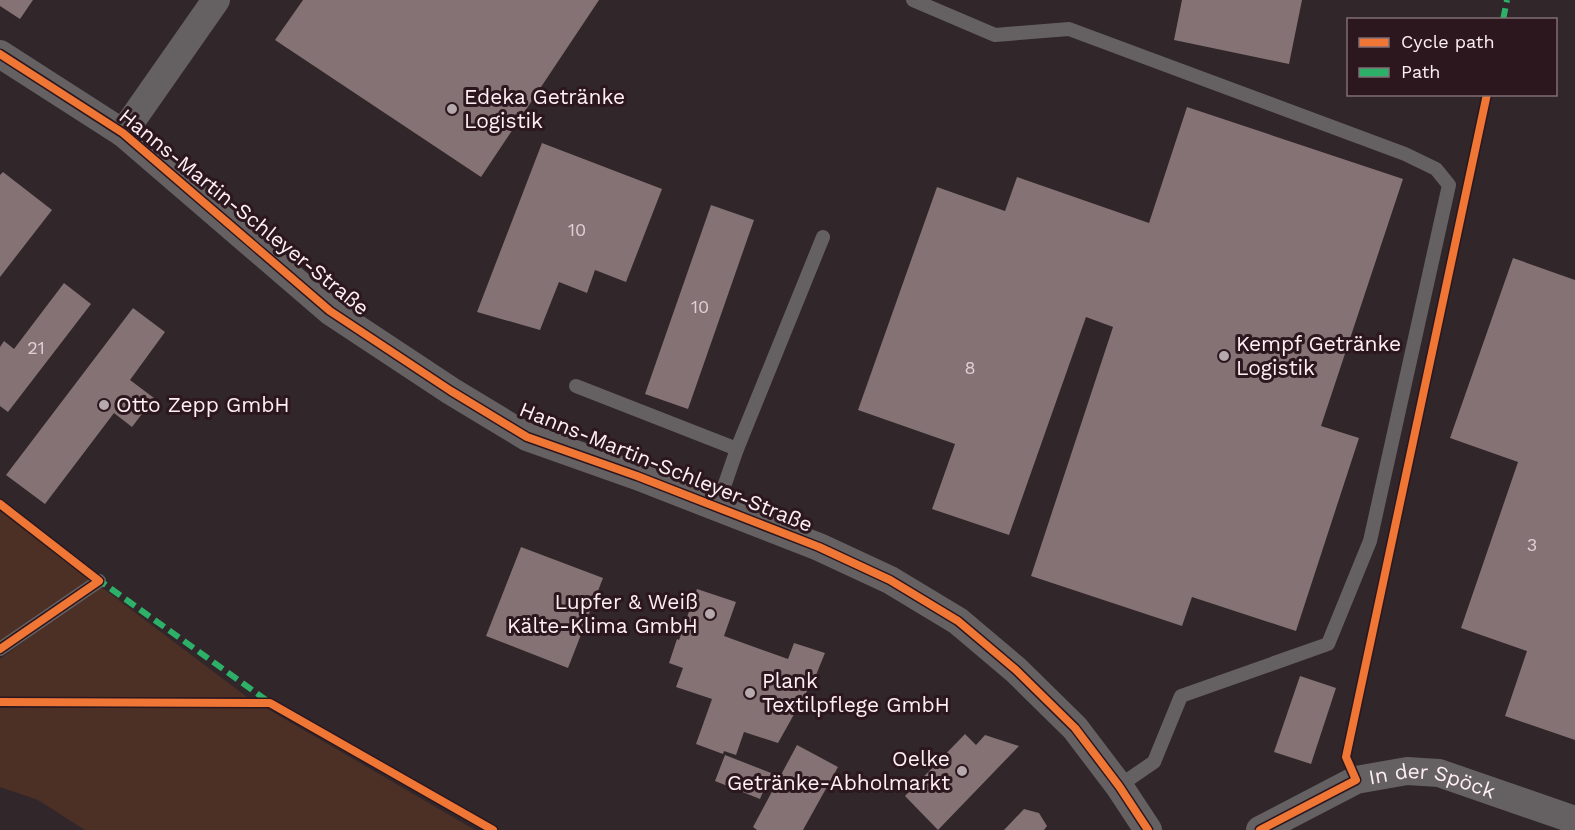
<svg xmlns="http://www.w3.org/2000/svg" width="1575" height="830" viewBox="0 0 1575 830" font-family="'Work Sans',sans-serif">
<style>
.green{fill:#4c3026}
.building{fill:#847274}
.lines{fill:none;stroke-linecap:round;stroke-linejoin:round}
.service{stroke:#656062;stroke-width:14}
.minor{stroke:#656062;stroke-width:28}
.quiet{stroke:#2db169;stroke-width:6;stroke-dasharray:12 6;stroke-linecap:butt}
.cycleway-casing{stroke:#2c171f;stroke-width:11}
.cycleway{stroke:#f07635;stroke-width:8}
.poi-dot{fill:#b6a9ad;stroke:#2c171f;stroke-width:2}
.labels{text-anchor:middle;stroke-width:6;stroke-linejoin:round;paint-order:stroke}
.number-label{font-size:18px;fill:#e0d0d4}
.poi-label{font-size:21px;fill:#feeff4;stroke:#2c171f;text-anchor:start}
.street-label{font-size:21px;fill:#feeff4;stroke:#2c171f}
</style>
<rect width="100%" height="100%" fill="#312629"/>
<g class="green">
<polygon points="0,510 92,581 0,645"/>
<polygon points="100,586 247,697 0,698 0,659"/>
<polygon points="0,708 266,708 475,830 85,830 38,800 0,787"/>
</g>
<g class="building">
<polygon points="0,0 33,0 20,19 0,6"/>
<polygon points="303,0 599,0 481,177 275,40"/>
<polygon points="1182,0 1302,0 1289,64 1174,40"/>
<polygon points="1187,107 1403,179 1321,426 1359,438 1296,631 1192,597 1182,626 1031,576 1113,327 1086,317 1009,535 932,509 955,444 858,410 937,187 1005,211 1017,177 1149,223"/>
<polygon points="542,143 662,189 626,282 595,270 587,293 559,282 540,330 477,312"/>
<polygon points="3,172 52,210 0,277 0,175"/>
<polygon points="711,205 754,220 688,409 645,394"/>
<polygon points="1513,258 1575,280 1575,740 1505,716 1527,651 1461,628 1518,462 1450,438"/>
<polygon points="64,283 91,304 8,412 0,406 0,347 4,341 14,349"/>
<polygon points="133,308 165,332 130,380 154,398 132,427 114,413 45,504 6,475"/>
<polygon points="521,547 603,578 568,668 486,636"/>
<polygon points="697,589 736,602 724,636 788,659 794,643 825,653 816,675 778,743 744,732 736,755 724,751 723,754 696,744 712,699 676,687 683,668 669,663 677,639 679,640"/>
<polygon points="1300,676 1336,688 1311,764 1274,752"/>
<polygon points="965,734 976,745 985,735 1019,746 938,830 905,796"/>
<polygon points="797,745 838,767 803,830 757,830 753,827"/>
<polygon points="725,755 771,773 760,799 715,781"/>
<polygon points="1024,809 1039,813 1047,826 1044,830 1004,830"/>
</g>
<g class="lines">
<g class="service">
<polyline points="913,0 995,35 1069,29 1405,154 1436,169 1449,185 1370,541 1328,644 1181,696 1154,762 1119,786"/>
<polyline points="576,386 737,449"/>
<polyline points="717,507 737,449 823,237"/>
<polyline points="0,649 99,581"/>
</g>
<g class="minor">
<polyline points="0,54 123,133 330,311 451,391 527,437 637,476 819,547 890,580 958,621 1016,670 1075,728 1119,786 1148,830"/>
<polyline points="123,133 216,0"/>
<path id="s1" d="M1260 830 1356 780 1407 771 1439 773 1575 820"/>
</g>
<g class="quiet">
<polyline points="1503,20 1507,0"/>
<polyline points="96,578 269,702"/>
</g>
<defs>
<g id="cycleway">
<polyline points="0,54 123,133 330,311 451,391 527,437 637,476 819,547 890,580 958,621 1016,670 1075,728 1119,786 1148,830"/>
<polyline points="0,504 99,581 0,649"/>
<polyline points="0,702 270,703 493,830"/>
<polyline points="1260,830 1356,780 1346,757 1487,94"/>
</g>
</defs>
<use href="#cycleway" class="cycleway-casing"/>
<use href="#cycleway" class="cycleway"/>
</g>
<g class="poi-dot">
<circle cx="452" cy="109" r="6"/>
<circle cx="1224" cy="356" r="6"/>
<circle cx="104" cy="405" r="6"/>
<circle cx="710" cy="614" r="6"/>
<circle cx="750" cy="693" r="6"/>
<circle cx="962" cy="771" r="6"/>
</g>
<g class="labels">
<g class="number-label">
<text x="577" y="236">10</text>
<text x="700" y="313">10</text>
<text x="36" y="354">21</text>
<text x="970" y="374">8</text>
<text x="1532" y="551">3</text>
</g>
<g class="poi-label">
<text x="464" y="104">Edeka Getränke<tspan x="464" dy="24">Logistik</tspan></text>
<text x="1236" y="351">Kempf Getränke<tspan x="1236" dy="24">Logistik</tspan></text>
<text x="116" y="412">Otto Zepp GmbH</text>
<text x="698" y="609" text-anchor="end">Lupfer &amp; Weiß<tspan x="698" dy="24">Kälte-Klima GmbH</tspan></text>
<text x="762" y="688">Plank<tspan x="762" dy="24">Textilpflege GmbH</tspan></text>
<text x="950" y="766" text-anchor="end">Oelke<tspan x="950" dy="24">Getränke-Abholmarkt</tspan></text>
</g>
<g class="street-label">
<text transform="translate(244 212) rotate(39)" y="7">Hanns-Martin-Schleyer-Straße</text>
<text transform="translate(666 467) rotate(22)" y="7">Hanns-Martin-Schleyer-Straße</text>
<text dy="7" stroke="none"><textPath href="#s1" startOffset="186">In der Spöck</textPath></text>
</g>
</g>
<rect x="1347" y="18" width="210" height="78" fill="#2c171f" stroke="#806d74" stroke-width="1.5"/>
<rect x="1359" y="38" width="30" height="9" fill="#f07635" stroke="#806d74" stroke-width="1.5"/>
<text x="1401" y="48" font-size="18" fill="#feeff4">Cycle path</text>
<rect x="1359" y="68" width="30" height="9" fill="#2db169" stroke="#806d74" stroke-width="1.5"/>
<text x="1401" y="78" font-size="18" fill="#feeff4">Path</text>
</svg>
